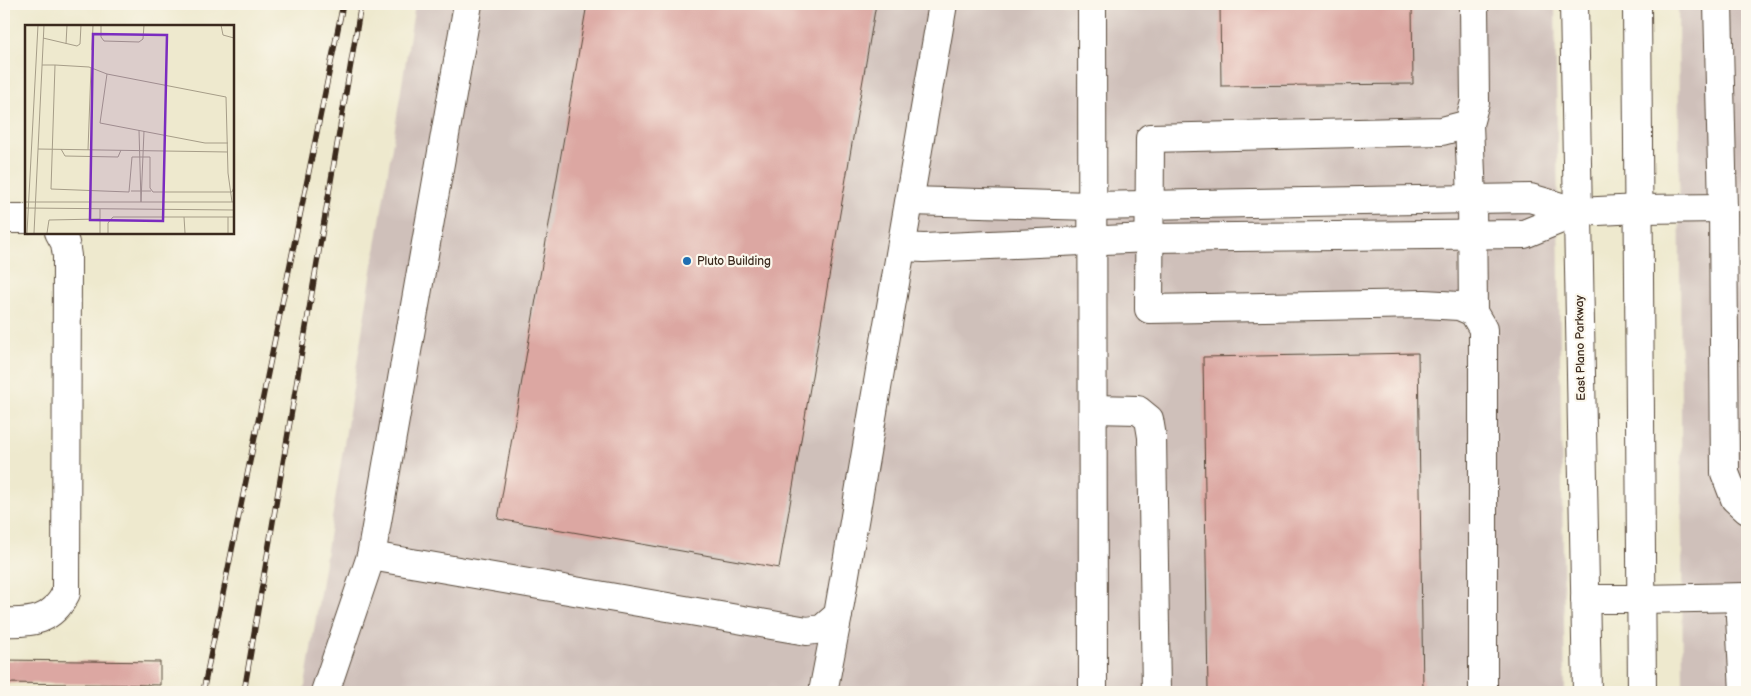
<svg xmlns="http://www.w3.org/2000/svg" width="1751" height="696" viewBox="0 0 1751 696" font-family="'Balsamiq Sans',sans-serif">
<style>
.industrial{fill:#cfc0ba}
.building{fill:#dca7a2}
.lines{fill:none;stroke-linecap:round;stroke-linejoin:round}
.minor-casing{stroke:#564738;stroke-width:30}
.major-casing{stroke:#564738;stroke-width:30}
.minor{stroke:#fff;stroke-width:28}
.major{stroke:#fff;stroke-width:28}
.rail-casing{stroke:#3b2a1e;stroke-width:5.5}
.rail{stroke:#fbf7ec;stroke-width:4;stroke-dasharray:11;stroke-linecap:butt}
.poi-dot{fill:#1f6fb2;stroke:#fbf7ec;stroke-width:2}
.labels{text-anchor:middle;stroke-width:4.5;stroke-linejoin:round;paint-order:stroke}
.poi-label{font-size:12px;fill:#3b2a1e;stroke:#fbf7ec;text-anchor:start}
.street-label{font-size:12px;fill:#3b2a1e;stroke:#fbf7ec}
.inset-road{fill:none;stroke:#a69d88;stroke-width:1}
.view{fill:#7b2cbf;fill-opacity:0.15;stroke:#7b2cbf;stroke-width:2.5}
.inset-edge{fill:none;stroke:#3b2a1e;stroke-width:2.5}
</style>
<rect width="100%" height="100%" fill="#fbf7ec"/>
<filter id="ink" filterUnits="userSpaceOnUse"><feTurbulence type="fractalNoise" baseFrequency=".02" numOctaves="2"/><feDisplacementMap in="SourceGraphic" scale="10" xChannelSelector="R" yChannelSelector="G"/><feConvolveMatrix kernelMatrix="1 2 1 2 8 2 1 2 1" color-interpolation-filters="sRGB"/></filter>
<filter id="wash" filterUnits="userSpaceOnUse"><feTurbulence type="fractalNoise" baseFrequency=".0096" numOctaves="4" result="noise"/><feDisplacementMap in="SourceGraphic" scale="20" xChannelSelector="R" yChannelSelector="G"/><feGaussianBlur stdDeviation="1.12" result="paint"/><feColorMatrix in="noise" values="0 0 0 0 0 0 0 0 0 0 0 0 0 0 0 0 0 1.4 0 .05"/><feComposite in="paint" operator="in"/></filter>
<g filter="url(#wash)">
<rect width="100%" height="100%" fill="#eee9ce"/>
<g class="industrial">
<polygon points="415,4 1555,4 1565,692 304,692"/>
<polygon points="1678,4 1747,4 1747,692 1683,692"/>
</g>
<g id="blocks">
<g class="building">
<polygon points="587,4 876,4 779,568 498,519"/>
<polygon points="1220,4 1412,4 1413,84 1221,86"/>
<polygon points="1418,353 1423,692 1208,692 1203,357"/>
<polygon points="4,660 160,662 160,685 4,683"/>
</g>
</g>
</g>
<g filter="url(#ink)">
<use href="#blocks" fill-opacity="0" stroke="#564738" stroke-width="1"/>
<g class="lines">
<defs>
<g id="minor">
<polyline points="1092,4 1093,692"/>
<polyline points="1474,4 1475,102 1469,124 1442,131 1150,138 1149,309 1424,304 1459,306 1473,312 1483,329 1483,692"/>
<polyline points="1718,4 1723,208 1725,473 1735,499 1747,510"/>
<polyline points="1469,124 1472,199 1473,312"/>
<polyline points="910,201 1092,206 1530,198 1578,212"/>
<polyline points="1639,209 1723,208"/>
<polyline points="4,219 26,219"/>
<polyline points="902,247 924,248 1149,238 1524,234 1578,212"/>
<polyline points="1093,409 1138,410 1149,419 1152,437 1156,692"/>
<polyline points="371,556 807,631 822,629 838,615 943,4"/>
<polyline points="1739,598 1744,692"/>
<polyline points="1641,599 1747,597"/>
<path d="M4 622C32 623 52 621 66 593L67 256 65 243 59 232"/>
<polyline points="325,692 371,556 468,4"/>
<polyline points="823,692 838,615"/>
</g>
<g id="major">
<polyline points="1574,4 1587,692"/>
<polyline points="1637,4 1642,692"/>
<polyline points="1578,212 1639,209"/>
<polyline points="1585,599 1641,599"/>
</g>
</defs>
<use href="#minor" class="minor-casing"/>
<use href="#major" class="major-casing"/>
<use href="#minor" class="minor"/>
<use href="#major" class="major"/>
<defs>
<g id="rail">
<polyline points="203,692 343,4"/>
<polyline points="244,692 361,4"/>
</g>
</defs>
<use href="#rail" class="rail-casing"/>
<use href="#rail" class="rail"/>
</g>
</g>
<circle class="poi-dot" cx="687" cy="261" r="5"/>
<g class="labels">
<g class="poi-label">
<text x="697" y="265">Pluto Building</text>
</g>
<g class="street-label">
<text transform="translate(1580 348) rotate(-91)" y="4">East Plano Parkway</text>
</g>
</g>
<g transform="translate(25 25)">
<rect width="209" height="209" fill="#eee9ce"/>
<path class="inset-road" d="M76 0V12L79 16 114 17 118 14 119 0M129 0H149M196 0 198 10 209 13M18 13 52 21 55 19 56 0M41 19 42 0M67 25 68 0M17 40H30L26 164 104 167 107 132H125V163L128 167H207L209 162M30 40 64 42 82 49 201 72 203 148 207 177M82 49 75 98 180 118H203M114 105 116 177M13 124 203 127M36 124 40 131 93 132 96 125M63 125 66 43M106 166H126M0 177H209M116 177 119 106M0 183 209 185M159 192 160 208M203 192V208M2 208 13 0M9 208 19 0M22 208 24 195 75 194M75 208V184M83 208V198L88 192H209"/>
<path class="view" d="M68 9 142 10 138 196 65 195Z"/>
<rect width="209" height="209" class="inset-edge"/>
</g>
<rect width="1751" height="696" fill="none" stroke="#fbf7ec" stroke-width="20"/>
</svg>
